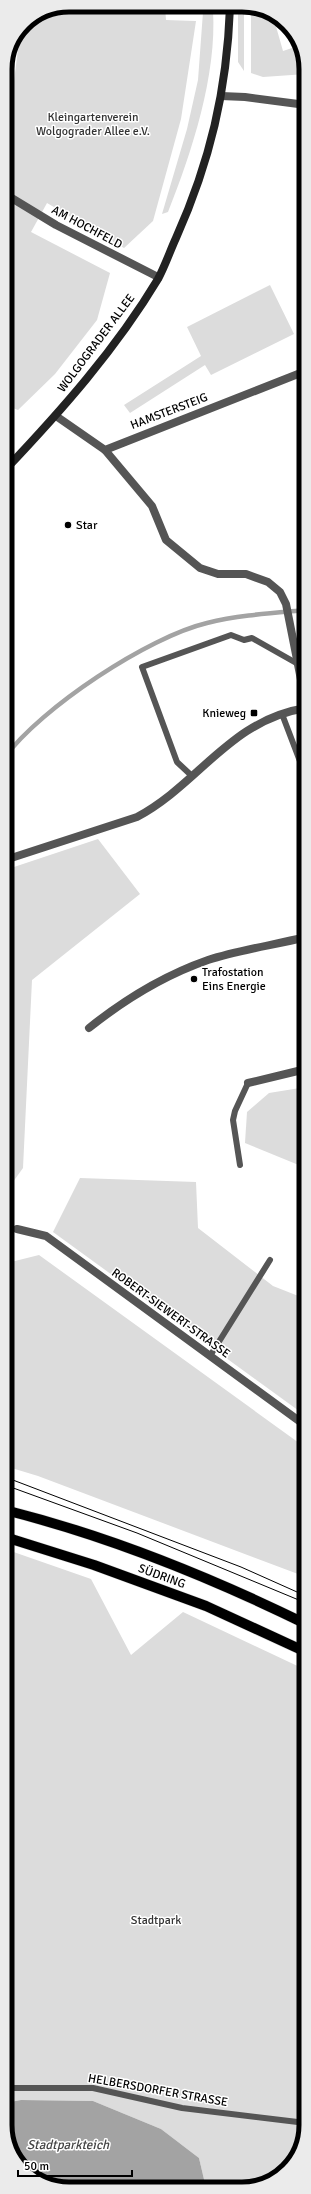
<svg xmlns="http://www.w3.org/2000/svg" width="311" height="2194" viewBox="0 0 311 2194" font-family="Signika,sans-serif">
<style>
.green{fill:#dcdcdc}
.water{fill:#a3a3a3}
.lines{fill:none;stroke-linecap:round;stroke-linejoin:round}
.stream{stroke:#a3a3a3;stroke-width:4.5}
.primary-casing{stroke:#dbdbdb;stroke-width:11}
.service{stroke:#555;stroke-width:6}
.minor{stroke:#555;stroke-width:8}
.tertiary{stroke:#555;stroke-width:8}
.secondary{stroke:#222;stroke-width:8}
.primary{stroke:#000;stroke-width:10}
.tram{stroke:#000;stroke-width:1}
.poi-dot{fill:#000;stroke:#fff;stroke-width:1.5}
.labels{text-anchor:middle;stroke-width:3;stroke-linejoin:round;paint-order:stroke}
.park-label{font-size:12px;fill:#333;stroke:#fff}
.street-label{font-size:12px;fill:#000;stroke:#fff}
.poi-label{font-size:12px;fill:#000;stroke:#fff;text-anchor:start}
.water-label{font-size:13px;font-style:italic;fill:#444;stroke:#fff}
.rim{fill:none;stroke:#000;stroke-width:5}
</style>
<rect width="100%" height="100%" fill="#fff"/>
<g class="green">
<polygon points="69,5 165,6 166,20 196,21 181,119 153,221 124,248 47,203 31,232 110,273 97,320 55,374 18,410 5,405 5,123 11,105 20,33 24,24"/>
<polygon points="238,7 244,7 244,71 238,62"/>
<polygon points="251,7 258,7 273,16 283,51 298,46 306,65 306,74 263,77 251,73"/>
<path d="M213 10C217 75 192 152 168 212L162 214 187 129 198 80 203 12Z"/>
<polygon points="270,285 294,334 211,375 205,365 130,413 124,405 201,356 187,327"/>
<polygon points="98,839 140,894 32,980 23,1168 5,1193 5,870"/>
<polygon points="306,1087 306,1168 245,1143 247,1112 269,1093"/>
<polygon points="80,1178 196,1182 198,1228 273,1286 306,1299 306,1416 53,1232"/>
<polygon points="39,1255 306,1448 306,1577 38,1476 5,1466 5,1261 7,1263"/>
<polygon points="5,1549 91,1579 131,1655 183,1612 306,1670 306,2125 287,2170 246,2189 206,2188 199,2158 161,2129 93,2101 21,2100 5,2103"/>
</g>
<polygon class="water" points="21,2100 93,2101 161,2129 199,2158 206,2188 53,2187 21,2167 5,2129 5,2103"/>
<g class="lines">
<path class="stream" d="M5 757C41 708 148 637 207 623 239 615 273 613 306 610"/>
<defs>
<g id="primary">
<path d="M5 1510C109 1536 210 1577 306 1624"/>
<polyline points="5,1537 94,1565 206,1606 306,1652"/>
</g>
</defs>
<use href="#primary" class="primary-casing"/>
<g class="service">
<polyline points="298,374 306,378"/>
<polyline points="282,714 306,777"/>
<polyline points="192,776 177,762 142,667 231,635 244,640 252,638 298,664"/>
<polyline points="240,1165 233,1120 235,1111 248,1083"/>
<polyline points="210,1356 270,1260"/>
<polyline points="5,2088 93,2088 182,2108 306,2123"/>
</g>
<g class="minor">
<polyline points="5,92 7,65"/>
<polyline points="221,96 245,97 306,105"/>
<polyline points="5,194 56,225 158,277"/>
<polyline points="56,416 105,450 298,374"/>
<polyline points="105,450 152,506 166,540 200,568 218,574 246,574 268,582 280,592 286,604 306,705"/>
<path d="M89 1028C124 1000 165 975 208 960 239 950 274 945 306 937"/>
<polyline points="248,1083 306,1069"/>
<polyline points="17,1229 46,1236 306,1426"/>
</g>
<path class="tertiary" d="M5 860 137 817C199 784 230 720 306 708"/>
<path class="secondary" d="M5 470C61 411 116 349 158 279 165 266 170 251 176 238 210 162 227 90 230 7"/>
<use href="#primary" class="primary"/>
<g class="tram">
<polyline points="5,1477 241,1567 306,1596"/>
<polyline points="5,1485 137,1533 306,1603"/>
</g>
</g>
<g class="poi-dot">
<circle cx="68" cy="525" r="4"/>
<rect x="250" y="709" width="8" height="8" rx="2"/>
<circle cx="194" cy="979" r="4"/>
</g>
<g class="labels">
<g class="park-label">
<text x="93" y="121">Kleingartenverein<tspan x="93" dy="14">Wolgograder Allee e.V.</tspan></text>
<text x="156" y="1924">Stadtpark</text>
</g>
<g class="street-label">
<text transform="translate(87 227) rotate(28)" y="4">AM HOCHFELD</text>
<text transform="translate(96 343) rotate(-53)" y="4">WOLGOGRADER ALLEE</text>
<text transform="translate(169 411) rotate(-21)" y="4">HAMSTERSTEIG</text>
<text transform="translate(171 1313) rotate(36)" y="4">ROBERT-SIEWERT-STRASSE</text>
<text transform="translate(162 1576) rotate(20)" y="4">SÜDRING</text>
<text transform="translate(158 2090) rotate(10)" y="4">HELBERSDORFER STRASSE</text>
</g>
<g class="poi-label">
<text x="76" y="529">Star</text>
<text x="246" y="717" text-anchor="end">Knieweg</text>
<text x="202" y="976">Trafostation<tspan x="202" dy="14">Eins Energie</tspan></text>
</g>
<g class="water-label">
<text x="68" y="2149">Stadtparkteich</text>
</g>
</g>
<path d="M0 0H311V2194H0ZM69 12H242A57 57 0 0 1 299 69V2125A57 57 0 0 1 242 2182H69A57 57 0 0 1 12 2125V69A57 57 0 0 1 69 12Z" fill="#ebebeb" fill-rule="evenodd"/>
<path class="rim" d="M69 12H242A57 57 0 0 1 299 69V2125A57 57 0 0 1 242 2182H69A57 57 0 0 1 12 2125V69A57 57 0 0 1 69 12Z"/>
<path d="M18 2170v6h114v-6" fill="none" stroke="#000000" stroke-width="2"/>
<text x="24" y="2170" font-size="12" fill="#000000" stroke="#ffffff" stroke-width="3" paint-order="stroke">50 m</text>
</svg>
